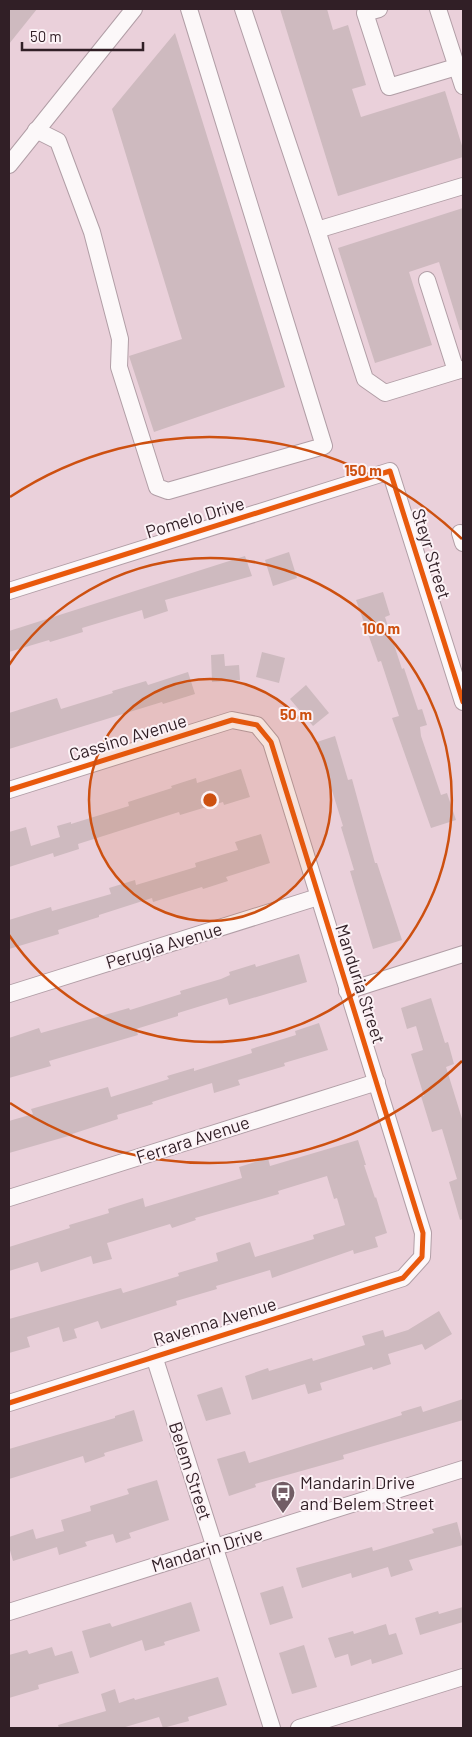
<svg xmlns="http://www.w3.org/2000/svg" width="472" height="1737" viewBox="0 0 472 1737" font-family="Barlow,sans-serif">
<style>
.building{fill:#cebabf}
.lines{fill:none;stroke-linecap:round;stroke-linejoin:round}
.minor-casing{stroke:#b19ea6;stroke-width:18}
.minor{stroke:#fcf8f9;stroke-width:16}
.cycleway-casing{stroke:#fcf2f6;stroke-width:8}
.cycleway{stroke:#e8590c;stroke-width:5}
.ring{fill:none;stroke:#cd5010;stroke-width:2.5}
.labels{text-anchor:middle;stroke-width:4;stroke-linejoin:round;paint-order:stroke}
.street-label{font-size:18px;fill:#311f26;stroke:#fcf2f6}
.poi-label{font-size:18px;fill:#311f26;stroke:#fcf2f6;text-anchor:start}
.centre{fill:#cd5010;stroke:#fcf2f6;stroke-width:2.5}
.ring-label{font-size:15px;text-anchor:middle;font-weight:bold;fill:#cd5010;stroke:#fcf2f6;stroke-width:4;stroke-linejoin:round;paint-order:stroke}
</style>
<rect width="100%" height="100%" fill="#ead0da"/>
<g class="building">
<polygon points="9,9 37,9 9,44"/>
<polygon points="280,9 327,9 333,30 348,25 366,85 352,89 361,117 445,91 463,149 463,157 338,196"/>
<polygon points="175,33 285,387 154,432 129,356 182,339 112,109"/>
<polygon points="463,208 463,330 460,330 439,262 409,272 432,345 375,363 338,248"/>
<polygon points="289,552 297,578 273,586 265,560"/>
<polygon points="245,556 252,576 165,600 168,611 144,619 142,610 82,628 83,632 50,642 49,640 9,652 9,631"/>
<polygon points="383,592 390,615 385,617 402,669 404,668 418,710 422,709 427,725 420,727 421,736 441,795 447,793 456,820 431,828 392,718 399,716 381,661 378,662 356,600"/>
<polygon points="262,652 285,658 279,683 256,677"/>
<polygon points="224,654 225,666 239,665 240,680 212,682 211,655"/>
<polygon points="188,672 195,694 163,704 162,702 9,749 9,713 57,698 61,709 113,693 112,691 146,681 148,685"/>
<polygon points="306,685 329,713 313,726 290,699"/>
<polygon points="335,736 348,780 352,779 375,863 377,863 402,940 373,949 350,871 354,870 341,827 343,826 317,742"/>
<polygon points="241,769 250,797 224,805 223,802 180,815 179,812 78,844 79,849 54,857 53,853 9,867 9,832 26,827 31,846 60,837 57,826 71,822 71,824 129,806 128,802 172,788 171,786 196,778 197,783"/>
<polygon points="261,834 270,863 226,877 228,881 203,889 202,887 153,902 152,898 99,915 99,917 58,930 59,934 9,949 9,920 51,907 52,911 111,894 109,888 135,880 136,885 196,867 195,863 238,850 235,842"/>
<polygon points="299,954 307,982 229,1005 227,998 178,1013 178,1016 136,1029 138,1035 49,1061 51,1066 9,1078 9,1038 39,1028 41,1033 129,1008 130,1010 181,994 180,991 221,979 230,975 229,972 255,964 256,967"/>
<polygon points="431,998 445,1043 448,1042 454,1064 446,1067 463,1122 463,1219 460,1220 449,1182 457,1179 442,1129 432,1132 421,1096 424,1096 411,1054 423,1050 416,1026 407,1029 401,1008"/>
<polygon points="319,1023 328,1050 284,1063 285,1066 238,1080 240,1085 214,1093 212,1083 152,1102 153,1104 117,1115 118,1119 72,1134 72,1135 9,1153 9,1121 33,1114 31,1109 108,1087 111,1097 169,1079 167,1076 194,1068 194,1071 252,1053 251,1049 296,1035 295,1031"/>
<polygon points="358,1140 366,1165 364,1165 375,1198 376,1197 387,1233 375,1237 378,1247 354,1254 353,1250 272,1278 270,1270 216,1286 217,1289 176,1301 177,1305 101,1329 98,1321 74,1329 77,1338 63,1342 59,1327 27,1337 30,1347 9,1353 9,1319 121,1288 123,1293 179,1276 178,1273 218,1261 216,1253 250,1242 255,1257 314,1239 313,1235 345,1225 337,1198 334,1199 327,1176 278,1191 279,1194 195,1218 196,1220 172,1228 170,1224 107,1243 112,1259 93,1264 91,1256 41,1272 38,1262 9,1271 9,1247 70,1228 69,1225 109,1213 108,1209 143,1198 145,1207 242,1178 239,1167 268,1158 270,1166"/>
<polygon points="439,1311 452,1334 425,1350 422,1344 388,1354 391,1364 373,1370 372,1367 320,1383 322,1390 308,1394 305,1384 252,1400 245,1376 268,1368 269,1371 312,1358 313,1361 365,1345 362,1336 383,1330 385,1337 408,1330"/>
<polygon points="222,1387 231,1414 206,1421 197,1395"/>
<polygon points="463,1399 463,1420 343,1455 344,1459 255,1484 256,1487 229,1496 217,1459 245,1451 249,1463 402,1415 401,1412 421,1406 423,1412"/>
<polygon points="134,1410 143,1441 104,1453 105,1456 85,1463 83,1456 9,1479 9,1449 115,1418 115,1416"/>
<polygon points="157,1480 169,1520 129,1533 131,1538 116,1543 113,1534 85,1542 87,1546 59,1555 57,1547 13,1561 9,1547 9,1537 33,1529 36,1539 64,1531 61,1520 91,1511 90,1506 129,1494 127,1489"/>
<polygon points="457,1522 463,1545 409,1560 413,1570 391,1577 388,1567 352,1578 351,1573 302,1588 296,1568 372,1547 373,1551 434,1533 432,1529"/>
<polygon points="283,1586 293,1618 270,1625 260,1593"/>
<polygon points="191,1602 200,1631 164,1642 165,1645 145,1651 142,1640 90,1658 82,1631 110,1623 112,1627"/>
<polygon points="463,1607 463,1622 420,1635 415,1618 438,1611 439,1614"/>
<polygon points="386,1624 389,1635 396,1633 403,1654 372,1664 371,1659 351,1666 348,1654 335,1658 328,1638 353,1631 354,1634"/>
<polygon points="304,1645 317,1687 292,1694 279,1653"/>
<polygon points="52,1647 55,1656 72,1651 79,1673 38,1685 39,1689 9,1698 9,1655 27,1650 29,1654"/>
<polygon points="218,1677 227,1705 188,1717 189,1721 163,1728 159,1717 122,1728 59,1728 58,1725 106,1711 101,1694 115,1689 119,1703 134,1698 135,1700"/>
</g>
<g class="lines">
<defs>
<g id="minor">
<polyline points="243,9 317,230"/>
<polyline points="379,9 365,13 389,87 463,65"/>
<polyline points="438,9 463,86"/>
<polyline points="36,130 58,141 92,232 120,339 119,367 157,487 168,491 324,446 189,9"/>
<polyline points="9,165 134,9"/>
<polyline points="463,186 317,230 365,379 385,393 463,369"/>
<polyline points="427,280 456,371"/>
<polyline points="460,533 463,543"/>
<polyline points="9,591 390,471 463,702"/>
<polyline points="9,790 232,720 257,725 271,742 423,1233 422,1257 403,1278 9,1403"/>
<polyline points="347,991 463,954"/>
<polyline points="9,994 318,897"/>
<polyline points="9,1198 377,1082"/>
<polyline points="154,1356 272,1728"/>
<polyline points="9,1612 463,1469"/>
<polyline points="299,1728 463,1677"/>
</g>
</defs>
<use href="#minor" class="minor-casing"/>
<use href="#minor" class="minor"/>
<defs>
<g id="cycleway">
<polyline points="9,591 390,471 463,702"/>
<polyline points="9,790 232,720 257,725 271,742 423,1233 422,1257 403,1278 9,1403"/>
</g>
</defs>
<use href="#cycleway" class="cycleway-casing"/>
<use href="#cycleway" class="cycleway"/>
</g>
<circle cx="210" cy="800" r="121" fill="#cd5010" fill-opacity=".12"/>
<g class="ring">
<circle cx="210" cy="800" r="121"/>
<path d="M9 665A242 242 0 1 1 9 935"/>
<path d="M462 1061A363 363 0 0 1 10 1103M10 497A363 363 0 0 1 462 539"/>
</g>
<defs>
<symbol id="bus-pin" viewBox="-11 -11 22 30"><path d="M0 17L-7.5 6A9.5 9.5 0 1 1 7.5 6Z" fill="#725d65" stroke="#fcf2f6"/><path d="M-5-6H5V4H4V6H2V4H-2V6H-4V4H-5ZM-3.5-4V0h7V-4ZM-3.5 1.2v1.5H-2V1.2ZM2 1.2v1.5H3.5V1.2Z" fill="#fff"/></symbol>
</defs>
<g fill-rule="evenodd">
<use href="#bus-pin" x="269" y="1479" width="28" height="38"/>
</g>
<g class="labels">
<g class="street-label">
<text transform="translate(195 518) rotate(-17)" y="6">Pomelo Drive</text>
<text transform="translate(431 554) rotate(73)" y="6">Steyr Street</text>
<text transform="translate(128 738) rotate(-17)" y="6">Cassino Avenue</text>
<text transform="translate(164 946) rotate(-17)" y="6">Perugia Avenue</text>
<text transform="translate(360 984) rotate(72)" y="6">Manduria Street</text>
<text transform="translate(193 1140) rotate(-18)" y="6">Ferrara Avenue</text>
<text transform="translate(215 1322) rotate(-17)" y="6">Ravenna Avenue</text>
<text transform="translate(190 1471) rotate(72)" y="6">Belem Street</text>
<text transform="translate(207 1550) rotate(-17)" y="6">Mandarin Drive</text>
</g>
<g class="poi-label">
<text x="300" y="1489">Mandarin Drive<tspan x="300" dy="21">and Belem Street</tspan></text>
</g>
</g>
<circle cx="210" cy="800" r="8" class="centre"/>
<g class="ring-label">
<text x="363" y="476">150 m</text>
<text x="381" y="634">100 m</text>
<text x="296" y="720">50 m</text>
</g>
<rect width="472" height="1737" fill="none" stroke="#311f26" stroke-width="20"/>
<path d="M22 42v8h121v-8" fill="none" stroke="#311f26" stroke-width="2.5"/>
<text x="30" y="42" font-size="15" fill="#311f26" stroke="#fcf2f6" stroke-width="4" paint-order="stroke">50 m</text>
</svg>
